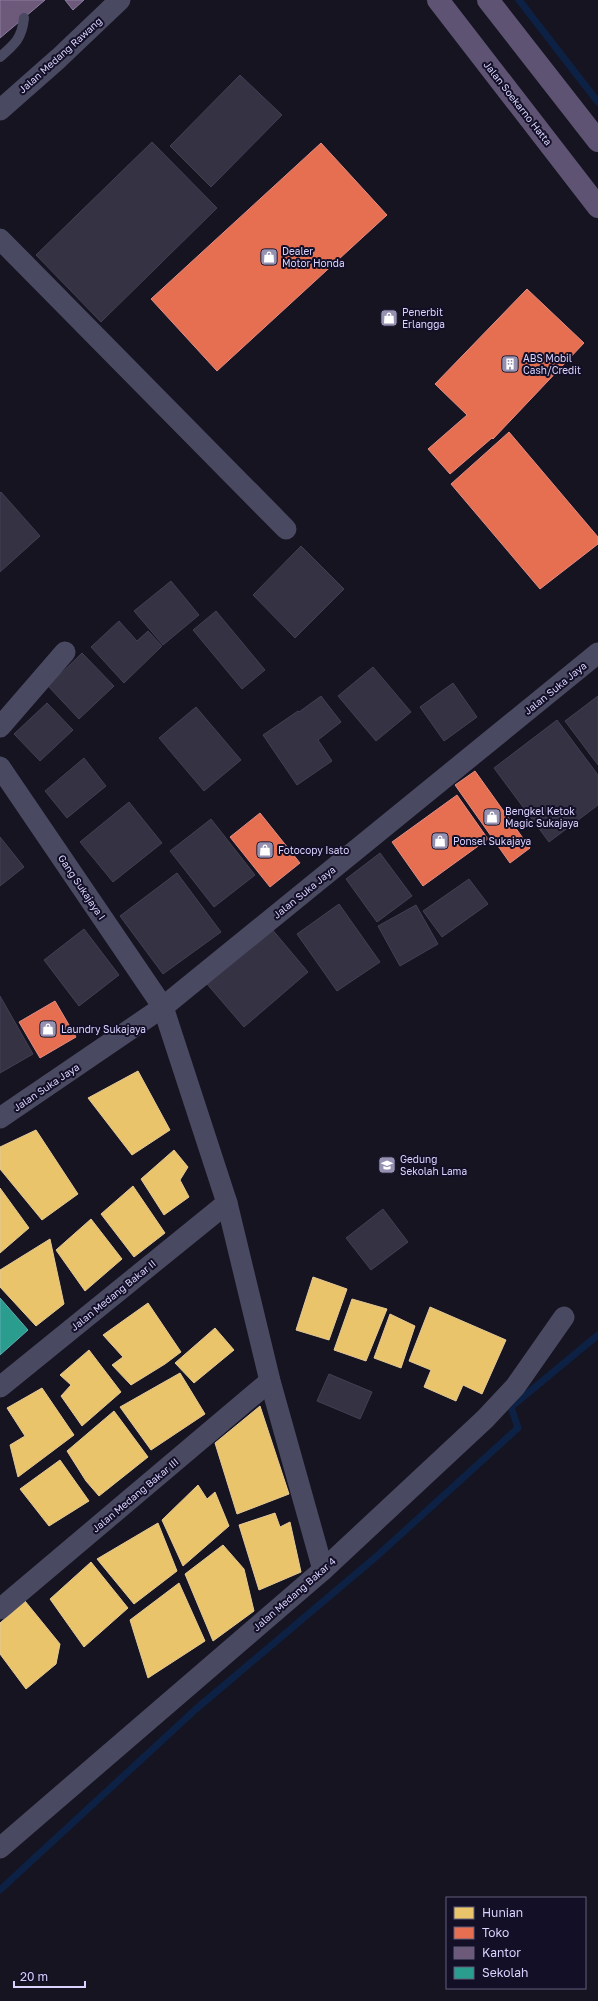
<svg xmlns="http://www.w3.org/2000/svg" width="598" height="2001" viewBox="0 0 598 2001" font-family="'Golos Text',sans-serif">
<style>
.homes{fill:#e9c46a;stroke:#e4c997}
.shops{fill:#e76f51;stroke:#e38d85}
.offices{fill:#6d597a;stroke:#8d7ea2}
.schools{fill:#2a9d8f;stroke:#5eaeb1}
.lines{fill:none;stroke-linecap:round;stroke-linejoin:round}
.stream{stroke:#0d2144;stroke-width:7}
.building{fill:#343243;stroke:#433f54}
.service{stroke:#4a4962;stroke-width:10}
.minor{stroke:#4a4962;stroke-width:21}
.primary{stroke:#5e5373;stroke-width:22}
.labels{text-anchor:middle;stroke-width:4;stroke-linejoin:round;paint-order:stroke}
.street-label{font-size:10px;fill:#d9d4ff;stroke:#130f26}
.poi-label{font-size:10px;fill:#d9d4ff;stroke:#130f26;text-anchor:start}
</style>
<rect width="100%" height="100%" fill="#161421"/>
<g class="homes">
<polygon points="138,1071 170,1130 132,1155 88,1098"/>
<polygon points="36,1130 78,1194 42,1220 0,1169 0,1147"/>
<polygon points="174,1150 188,1167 180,1180 189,1197 164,1215 141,1179"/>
<polygon points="133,1186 165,1233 134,1257 101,1214"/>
<polygon points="0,1188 29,1228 0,1253"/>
<polygon points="91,1219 122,1259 85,1291 56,1250"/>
<polygon points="50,1239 64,1304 36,1326 0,1287 0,1270"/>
<polygon points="313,1277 347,1289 329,1340 296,1330"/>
<polygon points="352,1299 387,1309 366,1361 334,1350"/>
<polygon points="148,1303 181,1352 165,1364 131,1385 112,1365 123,1357 103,1335"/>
<polygon points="430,1307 506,1340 482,1394 463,1385 456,1401 424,1387 431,1370 409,1361"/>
<polygon points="390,1314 415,1326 401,1368 374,1358"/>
<polygon points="215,1328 234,1350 194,1383 175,1363"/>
<polygon points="89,1350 121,1392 82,1426 61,1396 71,1385 60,1375"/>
<polygon points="180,1373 205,1414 151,1450 120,1407"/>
<polygon points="42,1388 74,1435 18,1477 10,1445 25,1436 7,1408"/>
<polygon points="260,1406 289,1494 237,1514 215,1443"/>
<polygon points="114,1411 148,1457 99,1496 86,1481 67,1451"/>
<polygon points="60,1460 89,1501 49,1526 20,1489"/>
<polygon points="198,1485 207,1499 215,1492 229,1526 183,1566 162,1520"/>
<polygon points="275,1513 280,1527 290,1522 301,1572 259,1590 239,1525"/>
<polygon points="158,1523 177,1571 134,1604 97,1559"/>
<polygon points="223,1545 244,1569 254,1611 213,1641 185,1574"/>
<polygon points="91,1562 128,1608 84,1647 50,1599"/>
<polygon points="179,1583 205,1641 148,1678 130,1620"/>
<polygon points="25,1601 60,1644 56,1664 26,1689 0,1654 0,1623"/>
</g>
<g class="shops">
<polygon points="321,143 387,215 217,371 151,299"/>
<polygon points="527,289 584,343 493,439 492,438 450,474 428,449 467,415 435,384"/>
<polygon points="509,432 598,537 598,544 540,589 451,484"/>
<polygon points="475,771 530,848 510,863 455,785"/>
<polygon points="457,795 488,839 423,886 392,842"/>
<polygon points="260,813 300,863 270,887 230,837"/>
<polygon points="55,1001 76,1037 40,1058 19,1022"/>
</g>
<g class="offices">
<polygon points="0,0 45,0 0,38"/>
<polygon points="65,0 84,0 73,10"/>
</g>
<polygon class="schools" points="0,1298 28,1330 0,1355"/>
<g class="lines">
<g class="stream">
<polyline points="519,0 598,102"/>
<polyline points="0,1890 196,1709 377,1556 518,1428 511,1407 598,1335"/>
</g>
</g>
<g class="building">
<polygon points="240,75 282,115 211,187 170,146"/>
<polygon points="152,142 217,208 101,322 36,255"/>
<polygon points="1,492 40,536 0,572 0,493"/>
<polygon points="301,546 344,589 295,638 253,595"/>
<polygon points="171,581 199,615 163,645 134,611"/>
<polygon points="216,611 265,670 242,689 193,630"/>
<polygon points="119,621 137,641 148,631 162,646 124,683 91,647"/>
<polygon points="82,653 114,686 79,719 48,686"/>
<polygon points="373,667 411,712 376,741 338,696"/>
<polygon points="453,683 477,717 444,741 420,707"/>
<polygon points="321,696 341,722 318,740 332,761 297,785 263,735 298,711 299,712"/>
<polygon points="598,696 598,765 565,721"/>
<polygon points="47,703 73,730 40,761 14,734"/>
<polygon points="196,707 241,760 204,791 159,738"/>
<polygon points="557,720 598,775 598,805 549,842 494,768"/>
<polygon points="84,758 106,786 67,818 45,791"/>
<polygon points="129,802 162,843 113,882 80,842"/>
<polygon points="211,819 255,875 214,907 170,851"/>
<polygon points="0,837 24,867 0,886"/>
<polygon points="380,853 412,896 377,922 346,879"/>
<polygon points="177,873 221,932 163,974 120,916"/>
<polygon points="469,879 488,904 442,937 423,911"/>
<polygon points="339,904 380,962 337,991 297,934"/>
<polygon points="416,905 438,944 400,966 378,926"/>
<polygon points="271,928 308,972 244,1027 207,984"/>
<polygon points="84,929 119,975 79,1006 44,960"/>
<polygon points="0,996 33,1054 0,1073"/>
<polygon points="383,1209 408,1242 371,1270 346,1238"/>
<polygon points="329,1374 372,1392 360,1419 317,1401"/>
</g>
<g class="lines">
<path class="service" d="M0 57C15 44 22 38 24 18"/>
<g class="minor">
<polyline points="0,110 59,58 120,0"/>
<polyline points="0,239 286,529"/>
<polyline points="0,727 65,652"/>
<polyline points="0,767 163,1007 227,1203 270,1381 323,1570"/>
<polyline points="0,1118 163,1007 598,653"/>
<polyline points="0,1387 227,1203"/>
<polyline points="0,1609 270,1381"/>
<polyline points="0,1848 323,1570 485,1419 515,1387 564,1317"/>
</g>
<g class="primary">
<polyline points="438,0 598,207"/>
<polyline points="488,0 598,141"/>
</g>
</g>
<defs>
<symbol id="shop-square" viewBox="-11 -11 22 22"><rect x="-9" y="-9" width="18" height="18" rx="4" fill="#9591b1" stroke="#130f26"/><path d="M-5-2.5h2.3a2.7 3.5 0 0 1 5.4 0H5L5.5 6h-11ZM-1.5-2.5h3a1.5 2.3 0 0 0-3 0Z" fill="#fff"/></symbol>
<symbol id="building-square" viewBox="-11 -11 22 22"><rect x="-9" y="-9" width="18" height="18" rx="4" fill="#9591b1" stroke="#130f26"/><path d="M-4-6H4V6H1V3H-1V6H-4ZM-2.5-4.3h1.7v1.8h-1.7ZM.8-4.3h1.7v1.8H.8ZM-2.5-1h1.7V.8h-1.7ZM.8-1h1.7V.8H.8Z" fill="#fff"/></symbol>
<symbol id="school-square" viewBox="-11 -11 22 22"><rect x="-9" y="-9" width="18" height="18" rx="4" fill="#9591b1" stroke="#130f26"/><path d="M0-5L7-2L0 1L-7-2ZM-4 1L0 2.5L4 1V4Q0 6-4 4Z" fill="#fff"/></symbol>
</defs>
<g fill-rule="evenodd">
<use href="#shop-square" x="259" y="247" width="20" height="20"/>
<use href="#shop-square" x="379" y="308" width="20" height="20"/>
<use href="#building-square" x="500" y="354" width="20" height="20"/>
<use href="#shop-square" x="482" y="807" width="20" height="20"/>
<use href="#shop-square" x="430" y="831" width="20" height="20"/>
<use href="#shop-square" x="255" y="840" width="20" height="20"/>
<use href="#shop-square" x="38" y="1019" width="20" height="20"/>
<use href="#school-square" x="377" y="1155" width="20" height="20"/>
</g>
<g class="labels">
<g class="street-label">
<text transform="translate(60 55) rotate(-42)" y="4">Jalan Medang Rawang</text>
<text transform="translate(518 103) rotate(52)" y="4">Jalan Soekarno Hatta</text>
<text transform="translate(555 688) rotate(-39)" y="4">Jalan Suka Jaya</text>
<text transform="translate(82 887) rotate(56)" y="4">Gang Sukajaya I</text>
<text transform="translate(304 892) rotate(-39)" y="4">Jalan Suka Jaya</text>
<text transform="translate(46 1087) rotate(-34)" y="4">Jalan Suka Jaya</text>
<text transform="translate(113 1295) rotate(-39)" y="4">Jalan Medang Bakar II</text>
<text transform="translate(135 1495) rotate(-40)" y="4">Jalan Medang Bakar III</text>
<text transform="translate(294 1594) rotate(-41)" y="4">Jalan Medang Bakar 4</text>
</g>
<g class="poi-label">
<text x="282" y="255">Dealer<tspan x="282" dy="12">Motor Honda</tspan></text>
<text x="402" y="316">Penerbit<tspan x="402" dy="12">Erlangga</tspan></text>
<text x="523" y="362">ABS Mobil<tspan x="523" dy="12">Cash/Credit</tspan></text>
<text x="505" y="815">Bengkel Ketok<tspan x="505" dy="12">Magic Sukajaya</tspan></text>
<text x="453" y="845">Ponsel Sukajaya</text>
<text x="278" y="854">Fotocopy Isato</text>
<text x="61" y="1033">Laundry Sukajaya</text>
<text x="400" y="1163">Gedung<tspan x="400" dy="12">Sekolah Lama</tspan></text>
</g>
</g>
<rect x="446" y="1897" width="140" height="92" fill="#130f26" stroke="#625e7d"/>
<rect x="454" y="1907" width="20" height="12" fill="#e9c46a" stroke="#625e7d"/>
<text x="482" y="1917" font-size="12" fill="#d9d4ff">Hunian</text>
<rect x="454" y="1927" width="20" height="12" fill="#e76f51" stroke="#625e7d"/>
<text x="482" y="1937" font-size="12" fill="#d9d4ff">Toko</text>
<rect x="454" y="1947" width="20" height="12" fill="#6d597a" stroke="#625e7d"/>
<text x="482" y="1957" font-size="12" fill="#d9d4ff">Kantor</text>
<rect x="454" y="1967" width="20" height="12" fill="#2a9d8f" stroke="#625e7d"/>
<text x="482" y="1977" font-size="12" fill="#d9d4ff">Sekolah</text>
<path d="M14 1981v6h71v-6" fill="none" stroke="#d9d4ff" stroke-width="2"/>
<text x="20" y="1981" font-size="12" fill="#d9d4ff" stroke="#130f26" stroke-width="3" paint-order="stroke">20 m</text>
</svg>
